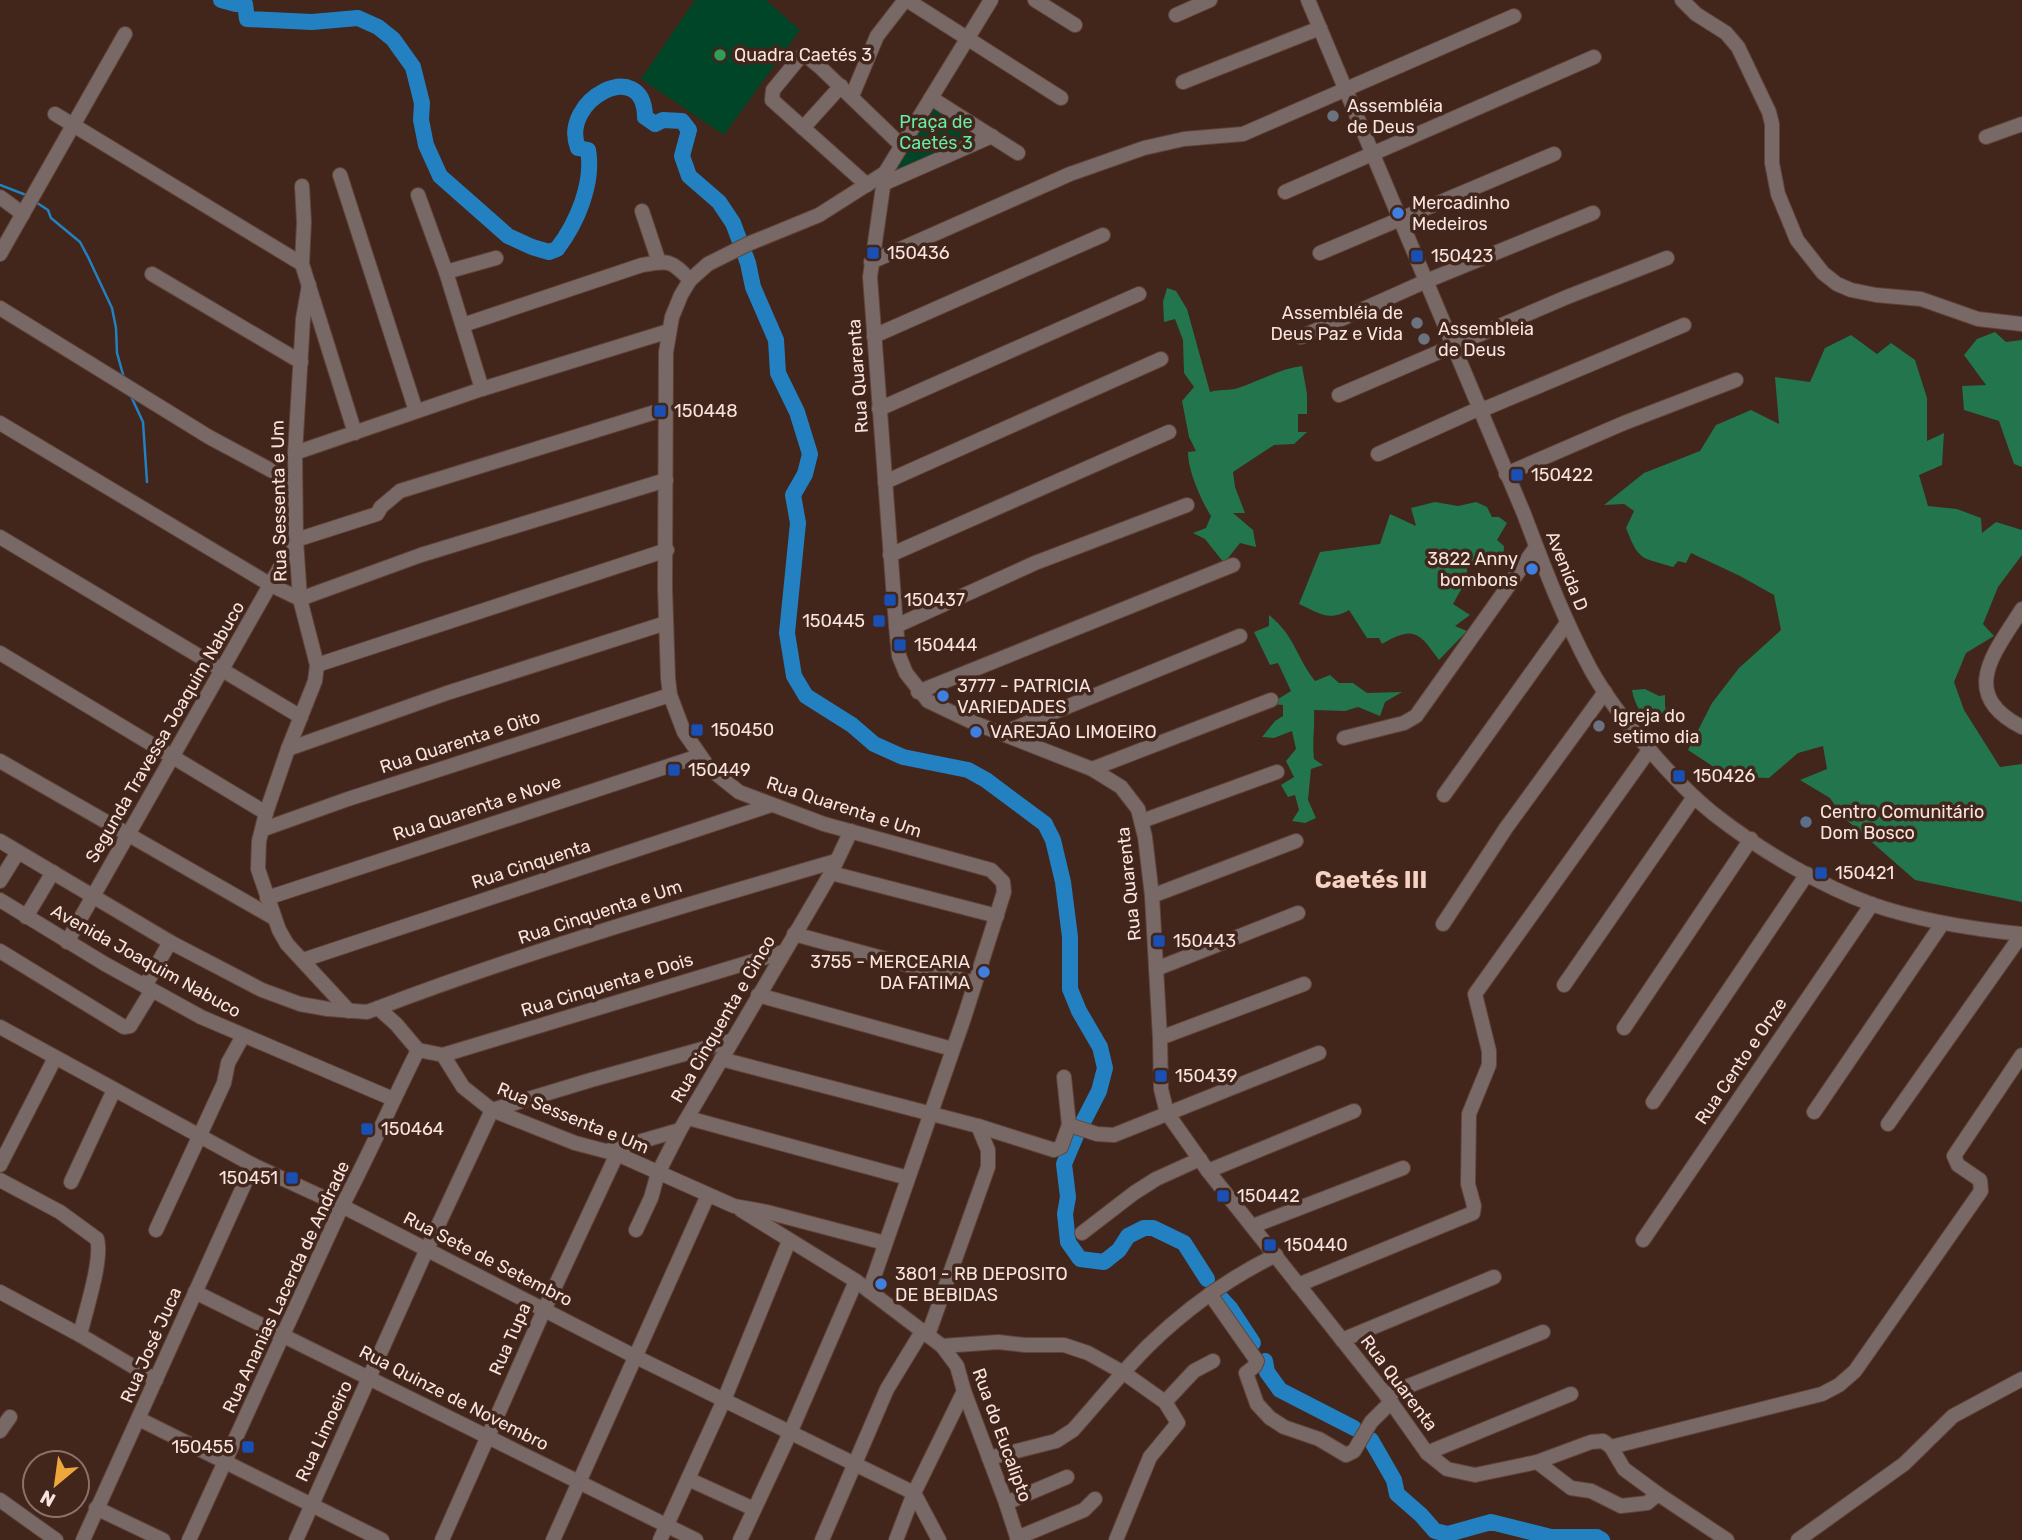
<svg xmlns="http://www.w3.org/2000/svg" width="2022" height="1540" viewBox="0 0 2022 1540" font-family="Rubik,sans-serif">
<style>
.green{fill:#004527}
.forest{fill:#22754c}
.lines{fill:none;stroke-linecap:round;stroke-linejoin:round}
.stream{stroke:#2381c1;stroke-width:2.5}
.river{stroke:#2381c1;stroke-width:16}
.minor-casing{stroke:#5f443a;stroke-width:16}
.minor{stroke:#786866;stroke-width:14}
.leisure-dot{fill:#2e9e5b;stroke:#42251b;stroke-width:2.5}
.worship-dot{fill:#6b7280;stroke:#42251b;stroke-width:2.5}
.shop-dot{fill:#3f7fe0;stroke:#42251b;stroke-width:2.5}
.transit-dot{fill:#1a4fb4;stroke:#42251b;stroke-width:2.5}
.service-dot{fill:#5c6f8a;stroke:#42251b;stroke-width:2.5}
.labels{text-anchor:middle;stroke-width:7;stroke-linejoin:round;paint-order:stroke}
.poi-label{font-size:18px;fill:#f8e4de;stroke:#42251b;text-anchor:start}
.park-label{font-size:18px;fill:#63eda5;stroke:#42251b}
.street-label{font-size:18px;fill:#f8e4de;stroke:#42251b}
.district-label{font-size:24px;font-weight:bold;fill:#f7d1c3;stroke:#42251b}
</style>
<rect width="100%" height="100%" fill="#42251b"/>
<g class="green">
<polygon points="695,0 766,0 800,30 724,135 641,79"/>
<polygon points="928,105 978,134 892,175"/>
</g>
<g class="forest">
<path d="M1167 288 1176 291 1187 309 1210 392C1220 389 1228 391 1238 388 1259 381 1279 369 1302 366L1307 394V414H1298V432H1307L1294 444 1274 445 1233 472 1235 487 1245 513H1233L1253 530 1256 547 1240 543 1224 563 1205 539 1193 533 1206 528 1211 516C1201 500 1188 471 1188 452L1196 451 1189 437 1182 401 1194 387 1184 373 1183 340 1175 319 1164 322 1163 302Z"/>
<polygon points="1995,332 2006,342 2022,340 2022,467 2014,464 1999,421 1964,410 1962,386 1986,385 1964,355 1977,339"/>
<path d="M1851 335 1877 354 1891 343 1915 360 1927 398V441L1944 433 1942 465 1919 475 1928 506 1957 509 1981 518 1982 533 1996 522 2022 530V555L1998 587 1983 624 1994 636 1966 653 1954 682 1964 710 2000 767 2022 764V902L1915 880 1842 816 1830 798 1800 780 1827 769 1823 746 1798 753 1769 778 1729 777 1688 750 1712 703 1739 668 1781 630 1774 595 1740 576 1691 553 1686 563 1678 561 1673 567C1640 557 1639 561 1626 528L1634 511 1624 504 1604 505 1644 473 1700 451 1716 425 1751 410 1779 424 1775 377 1810 382 1825 348Z"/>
<path d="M1435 502 1458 506 1476 502 1487 507 1492 517H1499L1507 523 1497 540 1504 546 1503 562 1495 567 1488 552 1467 566V579L1453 604 1470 615 1455 626 1467 631 1439 660C1419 633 1415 625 1382 644L1379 638H1367L1349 610C1328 622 1319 613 1299 604L1320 552 1380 544 1390 514 1416 526 1411 508Z"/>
<path d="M1269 615C1295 636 1296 657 1315 681L1330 675 1339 683H1353L1367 693 1402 692 1385 702 1380 716 1358 707 1345 711 1314 710C1315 728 1312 742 1314 759L1323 765 1311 769 1308 800 1316 818 1305 823 1292 821 1299 810 1295 795 1288 797 1281 785 1294 777 1286 761 1296 749 1292 731 1274 738 1262 737 1275 721 1283 716V705L1270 704 1291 691 1278 663 1270 665 1254 632 1269 626Z"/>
<path d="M1645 689 1659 696 1665 695V706L1667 714 1648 726C1642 713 1634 704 1632 690Z"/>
</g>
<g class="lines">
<g class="stream">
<polyline points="0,185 26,195"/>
<polyline points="34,201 48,210 51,218 80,242 88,257 112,308 116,328 117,353 124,378"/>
<polyline points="130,394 143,422 147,482"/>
</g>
<g class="river">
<path d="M221 0 236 4H245L247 19 312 22 358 18 378 27 393 39 413 67 422 103 421 120 426 145 440 176 508 236 532 247 549 252 557 249C577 223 594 183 588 150L578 148C559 100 644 55 645 117L655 124 663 120 682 121 689 130 682 156 689 176 719 202 733 223 748 263 753 287 776 340 778 373 797 412 810 454 805 474 793 495 798 523 787 633 794 676 806 696 852 725 874 744 903 757 968 770 986 780 1045 824 1053 840 1063 882 1070 937V989L1079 1011 1100 1047 1105 1068 1099 1091 1081 1126"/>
<polyline points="1078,1131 1064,1164 1068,1197 1065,1214 1068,1242 1080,1259 1104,1262 1119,1250 1128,1236 1144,1228 1153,1228 1184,1243 1207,1279"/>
<polyline points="1216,1293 1230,1308 1253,1343"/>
<polyline points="1265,1361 1267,1372 1280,1390 1354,1428"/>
<polyline points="1371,1440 1394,1480 1397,1494 1421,1515 1435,1531 1448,1534 1491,1522 1551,1537 1597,1537 1602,1540"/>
</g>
<defs>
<g id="minor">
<polyline points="907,0 1061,98"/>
<polyline points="1035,0 1075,25"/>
<path d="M1308 0 1524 514C1544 567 1564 620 1591 670 1616 715 1678 787 1719 818 1762 851 1821 886 1871 904 1920 921 1971 929 2022 934"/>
<polyline points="1682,0 1696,14 1726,33 1738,47 1769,112 1772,124 1772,163 1778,194 1797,240 1823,273 1837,284 1851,290 1876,295 1921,299 1978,319 2022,324"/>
<polyline points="1176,15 1210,0"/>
<polyline points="1183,82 1320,28"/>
<polyline points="852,96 877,36 905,0"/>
<polyline points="931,98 1018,153"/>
<polyline points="55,114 302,264"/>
<polyline points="803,128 841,86"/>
<polyline points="1986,137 2022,124"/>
<polyline points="885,173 870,277 896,626 899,656 906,673 928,701 972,722 1092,769 1121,787 1138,809 1145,837 1152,896 1160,1038 1161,1089 1167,1113 1208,1171 1386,1395 1427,1453 1447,1469 1475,1475 1537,1462 1591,1442 1603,1441 1611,1447 1624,1469 1658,1494"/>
<polyline points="340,175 416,411"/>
<polyline points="885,183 992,136"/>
<polyline points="867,185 772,100 773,90 801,56 808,57 820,67 902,146"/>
<polyline points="302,186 304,222 302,264 355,433"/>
<polyline points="1285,192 1594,57"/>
<polyline points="418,195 446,272 482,389"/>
<polyline points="0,197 23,214"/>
<polyline points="642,211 659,262"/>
<polyline points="1320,253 1554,154"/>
<polyline points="0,254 125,34"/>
<polyline points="871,262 1070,174 1144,148 1184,139 1243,134 1514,16"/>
<polyline points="446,272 496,258"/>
<polyline points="152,274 301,362"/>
<polyline points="309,285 303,319 295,453 296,540 300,599 317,665 315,681 288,749 266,813 259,841 258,869 279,930 287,944 349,1011"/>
<polyline points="0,308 209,437 295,483"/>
<path d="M463 325 642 265C669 260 671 260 690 280"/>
<polyline points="874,336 1103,235"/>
<polyline points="1301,337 1424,282 1593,213"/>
<polyline points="1339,395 1567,297 1667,258"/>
<polyline points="879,409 1139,294"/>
<polyline points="0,423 271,585 300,599"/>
<polyline points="295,453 482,389 669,331"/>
<polyline points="1378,454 1478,409 1489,407 1684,325"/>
<polyline points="1506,474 1624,423 1736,380"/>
<polyline points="885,482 1161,359"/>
<polyline points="0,537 301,717"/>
<polyline points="296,540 377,514 381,507 400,491 665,409"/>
<polyline points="890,555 1169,432"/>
<polyline points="300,599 421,555 666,480"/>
<path d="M2022 609C1995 652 1957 694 2022 727"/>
<polyline points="896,626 1035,563 1187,505"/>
<polyline points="0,653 266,813"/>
<polyline points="317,665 667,550"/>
<polyline points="918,692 1233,565"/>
<polyline points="1003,733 1240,636"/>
<polyline points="1344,738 1404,723 1416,716 1536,547"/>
<polyline points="288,749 447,693 666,623"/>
<polyline points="0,761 274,918"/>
<polyline points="1092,769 1271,700"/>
<polyline points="1444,795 1567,623"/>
<polyline points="1142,821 1277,772"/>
<polyline points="264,829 348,799 670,695"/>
<polyline points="0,841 170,942 262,990 300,1004 328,1009 367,1012 378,1008 396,1024 418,1050 443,1055 783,952"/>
<polyline points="831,873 997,916"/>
<polyline points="0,881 18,852"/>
<polyline points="1152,896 1296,841"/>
<polyline points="267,898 699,756"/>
<polyline points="0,900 105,964 201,1017 393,1099"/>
<polyline points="26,917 53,872"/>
<polyline points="1443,924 1506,828 1605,692"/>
<polyline points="794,934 974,983"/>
<polyline points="67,942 295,541"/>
<polyline points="0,951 124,1027 130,1026 152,990"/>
<polyline points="303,960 771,805"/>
<polyline points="1156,969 1298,913"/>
<polyline points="1564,985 1694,797"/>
<polyline points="145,986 170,942"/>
<polyline points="758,995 952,1049"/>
<path d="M378 1008C528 951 682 906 836 861"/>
<polyline points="0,1027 253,1165 342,1206 636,1357 914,1493 939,1540"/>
<polyline points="1624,1028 1751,839"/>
<polyline points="1160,1038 1304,984"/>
<polyline points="443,1055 463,1087 492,1110 575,1143 617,1154 734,1206 767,1212 885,1243"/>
<polyline points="721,1059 978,1126 988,1150 988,1167 928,1335"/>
<polyline points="1064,1077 1069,1125 1097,1134 1114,1135 1319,1053"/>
<polyline points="1653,1102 1807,874"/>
<polyline points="1814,1112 1942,924"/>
<polyline points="688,1118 908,1178"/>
<polyline points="1888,1124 2022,934"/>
<polyline points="978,1126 1054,1150 1061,1147 1069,1125"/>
<polyline points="607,1151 680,1130"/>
<polyline points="0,1165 55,1058"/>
<polyline points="1208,1171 1354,1111"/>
<path d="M0 1180 60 1212 97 1239C103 1259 85 1313 80 1335"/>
<polyline points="71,1182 114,1090"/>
<polyline points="741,1210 856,1281 942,1346 957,1366 964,1391 1006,1503 1018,1540"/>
<polyline points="1253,1226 1403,1168"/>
<polyline points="156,1230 224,1083 228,1063 243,1036"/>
<polyline points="636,1230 651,1198 658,1173 680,1130 831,873 851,831"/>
<polyline points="1082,1233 1134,1193 1156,1179 1200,1159"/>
<polyline points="1643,1240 1872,904"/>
<polyline points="1298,1285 1473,1213 1474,1206 1468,1184 1469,1114 1489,1065 1489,1051 1475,994 1650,749"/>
<polyline points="869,1291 964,1018 1004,892 1003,882 991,870 824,824 739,792 709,768 684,732 670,695 668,678 665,588 666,352 672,317 681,295 690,280 708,264 748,244 819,215 885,173 991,0"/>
<polyline points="0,1292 80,1335 156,1380"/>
<polyline points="195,1292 696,1540"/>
<polyline points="1210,1294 1257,1361 1255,1366 1246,1373 1257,1404 1270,1418 1284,1427 1319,1439 1346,1455 1354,1451 1371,1422 1391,1402"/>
<polyline points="1342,1340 1494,1277"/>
<polyline points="942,1346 998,1342 1025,1345 1064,1345 1088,1353 1124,1373 1165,1402 1178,1423 1150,1457 1116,1540"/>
<polyline points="1386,1395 1543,1332"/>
<polyline points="1165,1402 1194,1371 1213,1361"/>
<polyline points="139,1419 382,1540"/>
<polyline points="0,1431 10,1417"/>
<polyline points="1611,1447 1822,1394 1839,1385 1855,1371 1981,1191 1980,1180 1958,1165 1954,1156 2022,1055"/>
<polyline points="1427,1453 1571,1394"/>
<path d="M989 1458 1056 1441 1073 1430C1098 1402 1122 1372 1149 1345 1186 1309 1229 1278 1276 1255"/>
<polyline points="1537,1462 1571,1488 1591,1491 1621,1506 1647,1503 1658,1494 1727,1540"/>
<polyline points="688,1479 754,1509"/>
<polyline points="0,1500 56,1540"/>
<polyline points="1006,1503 1067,1477"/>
<polyline points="96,1508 163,1540"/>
<polyline points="1017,1538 1084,1510 1095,1499"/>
<polyline points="83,1540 253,1165"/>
<path d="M189 1540 342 1206C369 1155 392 1102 418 1050"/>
<polyline points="296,1540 427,1249 492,1110 591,1080 731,1041"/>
<polyline points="442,1540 544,1310 617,1154"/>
<polyline points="553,1540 708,1195"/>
<polyline points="660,1540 724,1400 789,1241"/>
<polyline points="740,1540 790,1433 856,1281"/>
<polyline points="822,1540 887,1389 923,1330"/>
<polyline points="896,1540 914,1493 964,1391"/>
<polyline points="1798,1540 1904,1464 1953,1416 2022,1379"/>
</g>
</defs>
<use href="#minor" class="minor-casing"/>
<use href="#minor" class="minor"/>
</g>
<circle class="leisure-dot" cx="720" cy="55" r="7"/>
<g class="worship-dot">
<circle cx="1333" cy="116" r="7"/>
<circle cx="1417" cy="323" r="7"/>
<circle cx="1424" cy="339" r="7"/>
<circle cx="1599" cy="726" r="7"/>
</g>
<g class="shop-dot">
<circle cx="1398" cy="213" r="7"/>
<circle cx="1532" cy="569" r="7"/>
<circle cx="943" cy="696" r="7"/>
<circle cx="976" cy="732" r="7"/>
<circle cx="984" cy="972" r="7"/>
<circle cx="881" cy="1284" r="7"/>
</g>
<g class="transit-dot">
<rect x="866" y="246" width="14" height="14" rx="3.5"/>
<rect x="1410" y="249" width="14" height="14" rx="3.5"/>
<rect x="653" y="404" width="14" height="14" rx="3.5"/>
<rect x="1510" y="468" width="14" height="14" rx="3.5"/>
<rect x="883" y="593" width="14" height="14" rx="3.5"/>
<rect x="872" y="614" width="14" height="14" rx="3.5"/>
<rect x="893" y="638" width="14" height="14" rx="3.5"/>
<rect x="690" y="723" width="14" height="14" rx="3.5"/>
<rect x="667" y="763" width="14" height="14" rx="3.5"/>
<rect x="1672" y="769" width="14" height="14" rx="3.5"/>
<rect x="1814" y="866" width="14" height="14" rx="3.5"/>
<rect x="1152" y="934" width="14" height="14" rx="3.5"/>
<rect x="1154" y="1069" width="14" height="14" rx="3.5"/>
<rect x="360" y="1122" width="14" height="14" rx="3.5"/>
<rect x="285" y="1171" width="14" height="14" rx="3.5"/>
<rect x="1216" y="1189" width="14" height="14" rx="3.5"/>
<rect x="1263" y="1238" width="14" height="14" rx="3.5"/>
<rect x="241" y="1440" width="14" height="14" rx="3.5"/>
</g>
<circle class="service-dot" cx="1806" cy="822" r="7"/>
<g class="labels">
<g class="poi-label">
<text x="734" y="61">Quadra Caetés 3</text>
<text x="1347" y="112">Assembléia<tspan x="1347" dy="21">de Deus</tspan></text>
<text x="1412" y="209">Mercadinho<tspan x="1412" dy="21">Medeiros</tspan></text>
<text x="887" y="259">150436</text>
<text x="1431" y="262">150423</text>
<text x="1403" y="319" text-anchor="end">Assembléia de<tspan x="1403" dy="21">Deus Paz e Vida</tspan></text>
<text x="1438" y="335">Assembleia<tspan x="1438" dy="21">de Deus</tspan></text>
<text x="674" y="417">150448</text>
<text x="1531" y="481">150422</text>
<text x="1518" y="565" text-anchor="end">3822 Anny<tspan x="1518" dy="21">bombons</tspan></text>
<text x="904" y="606">150437</text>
<text x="865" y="627" text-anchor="end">150445</text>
<text x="914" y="651">150444</text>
<text x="957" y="692">3777 - PATRICIA<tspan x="957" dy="21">VARIEDADES</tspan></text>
<text x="1613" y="722">Igreja do<tspan x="1613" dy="21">setimo dia</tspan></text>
<text x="711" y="736">150450</text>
<text x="990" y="738">VAREJÃO LIMOEIRO</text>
<text x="688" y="776">150449</text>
<text x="1693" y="782">150426</text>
<text x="1820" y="818">Centro Comunitário<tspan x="1820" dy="21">Dom Bosco</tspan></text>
<text x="1835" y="879">150421</text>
<text x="1173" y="947">150443</text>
<text x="970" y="968" text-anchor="end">3755 - MERCEARIA<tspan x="970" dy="21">DA FATIMA</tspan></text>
<text x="1175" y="1082">150439</text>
<text x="381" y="1135">150464</text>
<text x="278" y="1184" text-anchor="end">150451</text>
<text x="1237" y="1202">150442</text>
<text x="1284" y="1251">150440</text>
<text x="895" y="1280">3801 - RB DEPOSITO<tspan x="895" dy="21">DE BEBIDAS</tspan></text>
<text x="234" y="1453" text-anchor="end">150455</text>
</g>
<g class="park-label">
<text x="936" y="128">Praça de<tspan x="936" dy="21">Caetés 3</tspan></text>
</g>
<g class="street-label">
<text transform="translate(858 376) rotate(-94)" y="6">Rua Quarenta</text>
<text transform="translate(279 501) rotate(-91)" y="6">Rua Sessenta e Um</text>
<text transform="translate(1567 571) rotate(68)" y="6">Avenida D</text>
<text transform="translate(165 732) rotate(-60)" y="6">Segunda Travessa Joaquim Nabuco</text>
<text transform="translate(460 742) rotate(-18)" y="6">Rua Quarenta e Oito</text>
<text transform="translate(844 807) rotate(18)" y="6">Rua Quarenta e Um</text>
<text transform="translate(477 808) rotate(-18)" y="6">Rua Quarenta e Nove</text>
<text transform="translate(531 864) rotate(-18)" y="6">Rua Cinquenta</text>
<text transform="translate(1129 884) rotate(-96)" y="6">Rua Quarenta</text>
<text transform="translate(600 912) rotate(-18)" y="6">Rua Cinquenta e Um</text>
<text transform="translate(146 961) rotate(29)" y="6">Avenida Joaquim Nabuco</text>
<text transform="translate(607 985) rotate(-17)" y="6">Rua Cinquenta e Dois</text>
<text transform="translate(723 1019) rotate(-60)" y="6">Rua Cinquenta e Cinco</text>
<text transform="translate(1741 1061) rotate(-56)" y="6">Rua Cento e Onze</text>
<text transform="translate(573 1118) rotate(22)" y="6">Rua Sessenta e Um</text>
<text transform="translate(488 1259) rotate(27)" y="6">Rua Sete de Setembro</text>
<text transform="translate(286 1287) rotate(-65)" y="6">Rua Ananias Lacerda de Andrade</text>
<text transform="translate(510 1339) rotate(-66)" y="6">Rua Tupa</text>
<text transform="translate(151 1345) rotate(-66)" y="6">Rua José Juca</text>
<text transform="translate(1399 1383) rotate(53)" y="6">Rua Quarenta</text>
<text transform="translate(454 1398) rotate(27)" y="6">Rua Quinze de Novembro</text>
<text transform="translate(324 1431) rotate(-65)" y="6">Rua Limoeiro</text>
<text transform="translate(1002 1435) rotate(70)" y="6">Rua do Eucalipto</text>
</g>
<g class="district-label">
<text x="1371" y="888">Caetés III</text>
</g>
</g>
<g transform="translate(56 1484) rotate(209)"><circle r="33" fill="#42251b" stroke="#8b7169" stroke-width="2"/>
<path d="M0-5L12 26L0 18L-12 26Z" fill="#eda83c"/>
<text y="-10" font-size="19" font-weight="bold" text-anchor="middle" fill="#f8e4de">N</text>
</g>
</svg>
